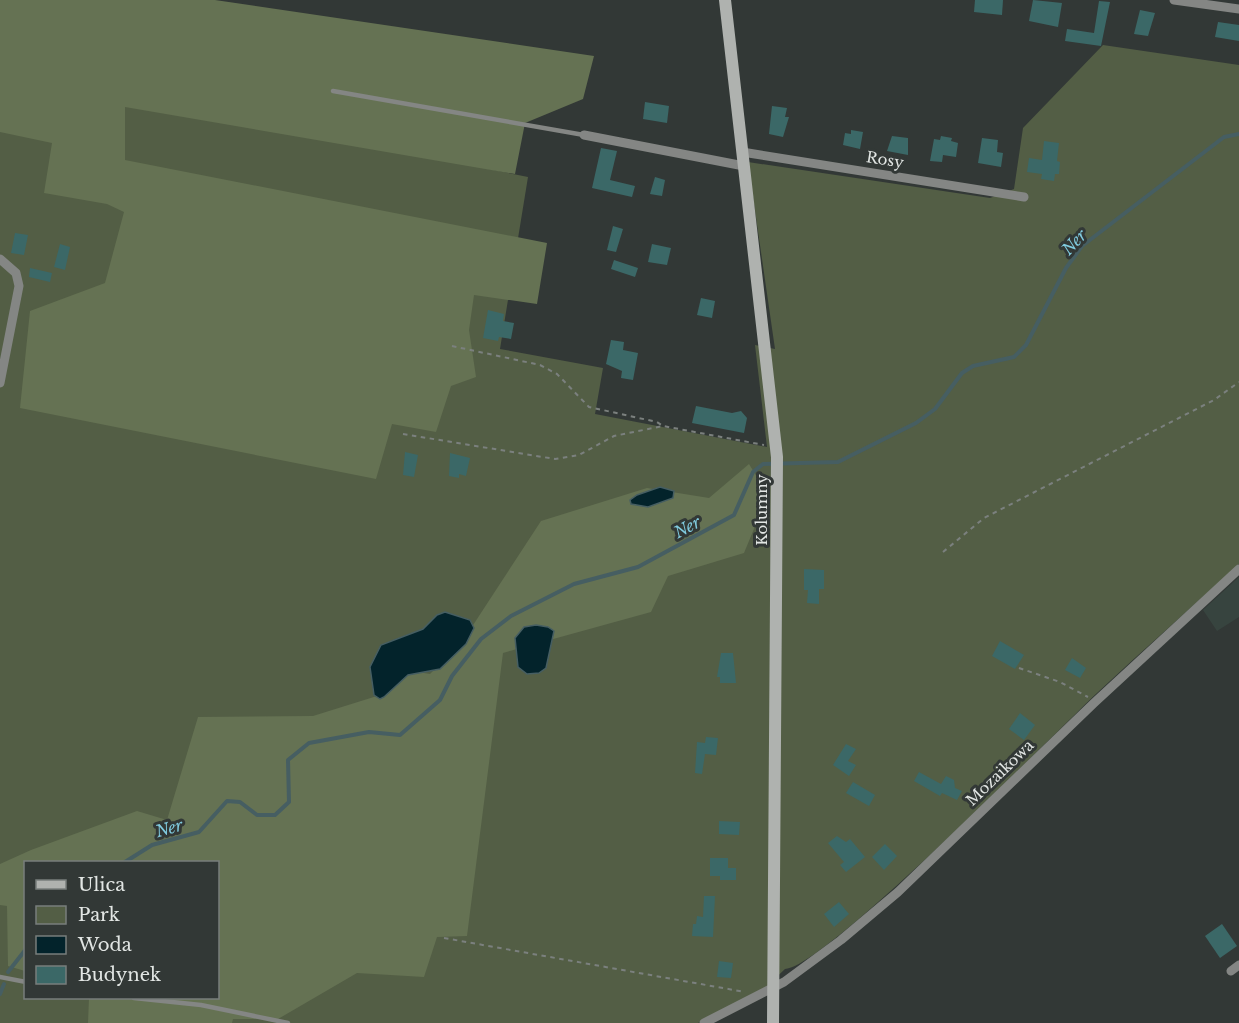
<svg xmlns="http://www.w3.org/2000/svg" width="1239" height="1023" viewBox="0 0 1239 1023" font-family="'Libre Baskerville',serif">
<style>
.built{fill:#37443f}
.green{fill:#535e45;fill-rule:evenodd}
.forest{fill:#657253}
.water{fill:#03232b;stroke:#465e62;stroke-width:1.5}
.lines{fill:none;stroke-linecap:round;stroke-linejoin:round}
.stream{stroke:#465e62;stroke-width:4}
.building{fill:#3b6867}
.path{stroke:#7b807e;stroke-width:2;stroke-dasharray:4.5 4.5;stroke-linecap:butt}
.lane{stroke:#848684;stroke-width:4.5}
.street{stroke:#848684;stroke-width:9}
.secondary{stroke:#afb2af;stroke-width:12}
.labels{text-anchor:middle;stroke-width:6;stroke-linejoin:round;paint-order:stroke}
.street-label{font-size:15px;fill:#e2e6e4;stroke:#323836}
.water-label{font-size:16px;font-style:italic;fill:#81cce0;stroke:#323836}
</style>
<rect width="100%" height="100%" fill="#323836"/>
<polygon class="built" points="1239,577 1239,617 1217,631 1203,610"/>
<path class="green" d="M1103 45 1239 65V564C1192 607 1144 649 1097 693 1054 734 824 968 785 969L760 993 698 1023H0V69L528 177 500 349 603 368 595 414 767 447 755 345 775 349 748 162 990 198 1014 189 1023 128ZM26 862H218V998H26Z"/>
<g class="forest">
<polygon points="0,0 215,0 594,56 583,99 525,123 515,174 125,107 125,160 547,243 537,304 474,295 469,330 476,377 451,386 436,432 392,424 376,479 20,408 30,311 105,283 124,212 107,204 44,193 52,143 0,132"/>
<polygon points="749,464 768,495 744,553 668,576 651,612 503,653 467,936 437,937 424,977 357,973 278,1019 233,1019 232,1023 88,1023 89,998 218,998 218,862 26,862 25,971 8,966 7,906 0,905 0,864 31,850 137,811 167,820 198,717 313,716 377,696 405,670 430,674 462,642 541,521 647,488 709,498"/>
</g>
<g class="water">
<polygon points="660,487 674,491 673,498 648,507 631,504 630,500 637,495"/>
<polygon points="445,612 470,620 474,628 466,644 440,669 408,675 384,697 380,699 374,695 370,667 381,645 423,629 437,615"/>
<polygon points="536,625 548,627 554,631 546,668 539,673 527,674 518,667 515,638 524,627"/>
</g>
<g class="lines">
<g class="stream">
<polyline points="125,862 152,845 199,832 227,801 240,802 257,815 275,815 289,802 288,760 309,743 369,732 400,735 440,700 452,676 481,639 511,616 574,584 638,567 734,515 753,472 763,464 838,462 916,423 935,409 962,373 973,366 1014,357 1026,345 1066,268 1082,246 1224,137 1239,134"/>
<polyline points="8,972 26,949"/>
<polyline points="0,994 4,984"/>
</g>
</g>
<g class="building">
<polygon points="975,0 1003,0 1002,15 974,12"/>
<polygon points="1033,0 1062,3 1058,27 1029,21"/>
<polygon points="1099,1 1110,2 1101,46 1065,41 1067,29 1094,33"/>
<polygon points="1140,10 1155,13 1148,36 1134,34"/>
<polygon points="1218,22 1239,25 1239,41 1215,37"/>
<polygon points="645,102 669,106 667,123 643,119"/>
<polygon points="772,106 787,108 785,117 789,117 783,137 769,134"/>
<polygon points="851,130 863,132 860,149 843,145 845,133 851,134"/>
<polygon points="892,136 908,138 908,155 887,151"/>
<polygon points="941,136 952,138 951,141 958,143 956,157 943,155 942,162 930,161 934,139 940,140"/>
<polygon points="982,138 998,140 997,152 1003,153 1001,167 978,163"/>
<polygon points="1044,141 1059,143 1057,161 1060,162 1059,174 1055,174 1054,181 1041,179 1042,174 1027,172 1029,158 1042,160"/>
<polygon points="601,148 617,151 610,180 635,186 632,197 592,188"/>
<polygon points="655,177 665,180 662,196 650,194"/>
<polygon points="613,226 623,229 616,252 607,250"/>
<polygon points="15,233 28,235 24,255 11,253"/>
<polygon points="60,244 70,247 65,270 54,267"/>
<polygon points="652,244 671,248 667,265 648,262"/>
<polygon points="614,260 638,268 635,277 611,269"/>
<polygon points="30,268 52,273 50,282 29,277"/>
<polygon points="701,298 715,301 712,318 697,315"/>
<polygon points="488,310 504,314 503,321 514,323 511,339 499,337 498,341 483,338"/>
<polygon points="611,340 624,342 623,350 638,353 633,380 621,378 622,371 606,364"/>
<polygon points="696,406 732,413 741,411 747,418 744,433 692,423"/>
<polygon points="405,452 418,455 414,477 403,475"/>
<polygon points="450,453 470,458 466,476 459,474 459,478 449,476"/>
<polygon points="804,569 824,570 824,589 819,589 819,604 807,603 808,590 804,590"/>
<polygon points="1000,641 1024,655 1015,669 992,656"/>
<polygon points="721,653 733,653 736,683 720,683 720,677 717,677"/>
<polygon points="1072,658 1086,668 1080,678 1065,670"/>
<polygon points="1020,713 1035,725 1024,740 1009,729"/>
<polygon points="706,737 718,738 716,755 705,754 702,774 695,773 697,742 705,743"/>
<polygon points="846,744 856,749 848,761 856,765 849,776 833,765"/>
<polygon points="919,772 941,784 946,776 954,780 955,788 962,791 957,800 942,793 940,796 914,781"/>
<polygon points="853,782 875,795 869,806 846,793"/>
<polygon points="719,821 740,822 739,835 719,834"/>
<polygon points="837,836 846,842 850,839 865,857 846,872 840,865 844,862 828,843"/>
<polygon points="885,844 897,856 884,870 872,857"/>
<polygon points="710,858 728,858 728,868 736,868 736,880 720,880 720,876 710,876"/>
<polygon points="704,896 715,896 713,937 692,936 693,924 696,924 697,916 703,917"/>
<polygon points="839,902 849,914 834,927 824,914"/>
<polygon points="1222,924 1237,946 1220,958 1205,936"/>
<polygon points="719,961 733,963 731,978 717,977"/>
</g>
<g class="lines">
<g class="path">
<polyline points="452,346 540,365 557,374 589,407 657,422 663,426"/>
<polyline points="403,434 555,459 579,455 614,436 663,426 764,445"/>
<polyline points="943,552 984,518 1214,400 1239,382"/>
<polyline points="1019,668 1060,682 1088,697"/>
<polyline points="444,938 745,992"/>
</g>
<g class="lane">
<polyline points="333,91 584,135"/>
<polyline points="0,977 26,982"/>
<polyline points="134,998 201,1005 288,1023"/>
</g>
<g class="street">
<polyline points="1174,0 1239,9"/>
<polyline points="584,135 744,166"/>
<polyline points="742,152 1024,197"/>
<polyline points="0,259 16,273 19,286 0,383"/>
<polyline points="1231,971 1239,965"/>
<polyline points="704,1023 784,982 841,940 898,892 1094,703 1239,569"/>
</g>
<polyline class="secondary" points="725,0 777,457 773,1023"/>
</g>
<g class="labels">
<g class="street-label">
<text transform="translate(885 160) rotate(9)" y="5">Rosy</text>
<text transform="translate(762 510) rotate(-90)" y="5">Kolumny</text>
<text transform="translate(1000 773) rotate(-44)" y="5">Mozaikowa</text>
</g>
<g class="water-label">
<text transform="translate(1074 242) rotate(-47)" y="6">Ner</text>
<text transform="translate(687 527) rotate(-28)" y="6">Ner</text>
<text transform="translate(169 828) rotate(-16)" y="6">Ner</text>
</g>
</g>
<rect x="24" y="861" width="195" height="138" fill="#323836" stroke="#787e7c" stroke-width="1.5"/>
<rect x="36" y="880" width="30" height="9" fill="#afb2af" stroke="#787e7c" stroke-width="1.5"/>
<text x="78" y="891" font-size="18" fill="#e2e6e4">Ulica</text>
<rect x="36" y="906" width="30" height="18" fill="#535e45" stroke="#787e7c" stroke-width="1.5"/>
<text x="78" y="921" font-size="18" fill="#e2e6e4">Park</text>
<rect x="36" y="936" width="30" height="18" fill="#03232b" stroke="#787e7c" stroke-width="1.5"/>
<text x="78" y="951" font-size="18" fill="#e2e6e4">Woda</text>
<rect x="36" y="966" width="30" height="18" fill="#3b6867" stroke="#787e7c" stroke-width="1.5"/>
<text x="78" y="981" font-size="18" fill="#e2e6e4">Budynek</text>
</svg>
